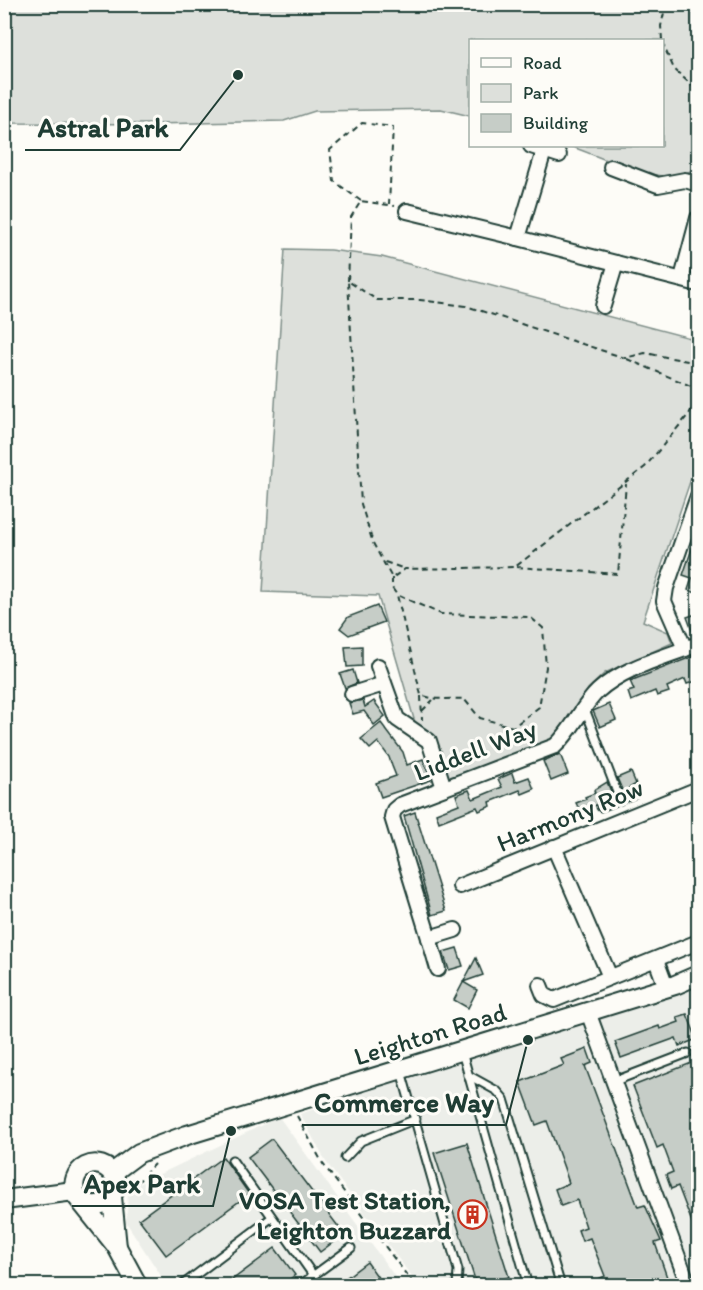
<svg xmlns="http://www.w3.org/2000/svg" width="703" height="1290" viewBox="0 0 703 1290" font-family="Itim,sans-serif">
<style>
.built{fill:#eceee9}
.green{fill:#dde0db;stroke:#7e8e88;stroke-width:1.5}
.building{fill:#c6cdc7;stroke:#1f3d34;stroke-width:1.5}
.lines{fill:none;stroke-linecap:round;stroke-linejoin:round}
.lane-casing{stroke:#1f3d34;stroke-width:11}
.street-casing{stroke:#1f3d34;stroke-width:18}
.secondary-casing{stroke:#1f3d34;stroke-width:22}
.path{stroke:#1f3d34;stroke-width:2;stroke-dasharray:6 4.5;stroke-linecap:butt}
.lane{stroke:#fdfcf7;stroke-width:7}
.street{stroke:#fdfcf7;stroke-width:14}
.secondary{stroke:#fdfcf7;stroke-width:18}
.labels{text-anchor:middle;stroke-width:6;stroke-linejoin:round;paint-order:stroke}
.street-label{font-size:26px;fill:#1f3d34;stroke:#fdfcf7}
.poi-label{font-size:26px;font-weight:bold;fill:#1f3d34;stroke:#fdfcf7;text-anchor:end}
.leader{fill:none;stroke:#1f3d34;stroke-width:2}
.callout-dot{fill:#1f3d34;stroke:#fdfcf7;stroke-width:2}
.callout-label{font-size:27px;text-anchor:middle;font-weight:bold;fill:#1f3d34;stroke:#fdfcf7;stroke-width:6;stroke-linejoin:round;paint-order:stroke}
</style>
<rect width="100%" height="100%" fill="#fdfcf7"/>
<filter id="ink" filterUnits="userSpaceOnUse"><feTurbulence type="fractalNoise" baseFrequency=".0167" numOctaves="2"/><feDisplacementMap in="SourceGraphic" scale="12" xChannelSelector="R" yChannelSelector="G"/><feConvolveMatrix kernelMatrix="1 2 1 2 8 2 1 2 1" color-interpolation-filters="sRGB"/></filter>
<g filter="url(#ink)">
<g class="built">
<polygon points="698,972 698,1285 418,1285 326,1162 300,1114"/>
<polygon points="279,1117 401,1285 167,1285 126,1222 128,1193 139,1184"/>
</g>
<g class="green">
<path d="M5 5H698V166C692 170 685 175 677 176 646 180 599 156 570 146H662V40H470V116L441 109 315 111 284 121 154 124 5 123Z"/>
<polygon points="285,249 330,250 382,257 698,340 698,458 643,621 668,632 672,643 605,673 588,689 560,734 540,747 447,779 436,741 416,726 378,596 263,592"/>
</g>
<g class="building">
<polygon points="697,534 699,534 699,594 688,590 692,578 683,575"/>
<polygon points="377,606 384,622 349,635 340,628 348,617"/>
<polygon points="699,613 699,635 694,636 687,617"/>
<polygon points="362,646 362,666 347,667 345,647"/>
<polygon points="699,654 699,680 687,684 685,679 667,687 669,692 657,696 655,691 631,701 628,692 634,690 630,681"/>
<polygon points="353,670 357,683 345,688 340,674"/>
<polygon points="363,700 365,707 374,701 385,716 374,725 364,711 353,714 349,703"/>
<polygon points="609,704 616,720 600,727 593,711"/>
<polygon points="381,723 403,752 407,765 423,759 431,780 381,797 376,783 396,776 392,766 389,757 378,742 370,749 361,739"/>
<polygon points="560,754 568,774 551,781 543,761"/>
<polygon points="631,772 636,784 623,792 617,778"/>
<polygon points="512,773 515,782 529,777 534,789 522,794 520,790 490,802 491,806 479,811 477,807 439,822 436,813 459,804 456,795 469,790 473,799 478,797 502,787 498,779"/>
<polygon points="607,782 613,796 581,813 576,803 586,799 585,797 595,793 594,790"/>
<polygon points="415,812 446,911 432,915 404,816"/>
<polygon points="457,948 463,966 449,970 443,952"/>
<polygon points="476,958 483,975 463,982 477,990 468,1008 454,1000"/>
<polygon points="687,1014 697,1039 679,1046 676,1038 621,1058 615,1042 659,1026 660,1029 679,1022 677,1017"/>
<polygon points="587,1049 592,1063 585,1066 638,1207 645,1205 661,1241 655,1243 669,1283 662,1286 583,1286 605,1276 590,1238 582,1241 578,1230 586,1227 577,1200 561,1206 555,1189 569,1183 564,1168 547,1121 536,1125 520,1082 564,1065 561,1059"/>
<polygon points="699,1060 699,1089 695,1091 699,1100 698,1238 678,1186 671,1189 666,1175 673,1172 663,1145 657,1148 633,1086"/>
<polygon points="272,1139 344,1234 320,1252 248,1157"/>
<polygon points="467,1143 509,1277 481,1286 477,1286 434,1153"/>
<polygon points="223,1157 249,1194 166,1255 139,1219"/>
<polygon points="275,1248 295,1275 281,1286 224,1286"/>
<polygon points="367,1262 384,1286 335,1286"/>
</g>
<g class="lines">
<defs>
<g id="lane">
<polyline points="585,709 620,800"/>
<polyline points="601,807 634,794"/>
<polyline points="462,1052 528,1286"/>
<polyline points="401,1071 458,1270 457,1286"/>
<polyline points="468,1075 497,1091 504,1099 561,1286"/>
<polyline points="615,1081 688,1053"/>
<polyline points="345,1158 361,1141 416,1119"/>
<polyline points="232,1160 313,1275"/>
<polyline points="181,1286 271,1218"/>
<polyline points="299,1286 351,1248"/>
</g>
<g id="street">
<polyline points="531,146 559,155"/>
<polyline points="544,151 518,238 698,284"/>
<polyline points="611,167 658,185 685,180 698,184"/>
<polyline points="407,211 518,238"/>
<polyline points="682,278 698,218"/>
<polyline points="603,306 616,263"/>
<polyline points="685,649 664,601 666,588 698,496"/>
<polyline points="378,666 397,719 429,741 444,788"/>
<polyline points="352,694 384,684"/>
<polyline points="554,847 610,977"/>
<polyline points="460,886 698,789"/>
<path d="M455 930 429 938 392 817 394 810 400 805 555 746C573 730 581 707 598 691 624 667 666 657 698 644"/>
<polyline points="429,938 438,969"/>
<polyline points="656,960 666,987"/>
<polyline points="540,985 544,995 554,1000 698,942"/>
<polyline points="588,1012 685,1276 683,1286"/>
</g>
<g id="secondary">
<polyline points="112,1173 139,1153 187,1135 675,985 698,975"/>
<polyline points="112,1197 117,1247"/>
<polyline points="4,1200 74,1191"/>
<path d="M82 1202C101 1211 118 1199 115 1178 101 1150 64 1169 77 1197L117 1247 138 1286"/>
</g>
</defs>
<use href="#lane" class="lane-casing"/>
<use href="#street" class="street-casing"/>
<use href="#secondary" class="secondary-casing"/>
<g class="path">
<polyline points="662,40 661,26 666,4"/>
<polyline points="662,42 674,69 698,91"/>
<polyline points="361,201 334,181 330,150 362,123 393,127 389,204"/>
<polyline points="348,281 351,217 361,201 395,206"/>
<polyline points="627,359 698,389"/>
<polyline points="698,363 645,353 625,358 466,306 420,300 377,300 348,281 361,504 373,543 392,578 405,569 515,567 645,467 689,414 698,399"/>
<polyline points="385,562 405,569"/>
<polyline points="517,567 618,574 626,484"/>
<path d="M392 578V588L397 595 441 614 530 617 543 628 546 667 539 707 513 727 480 718 464 699C449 698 435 701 421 695L397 595"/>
<polyline points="421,696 422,720"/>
<polyline points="422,711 433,700"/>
<polyline points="297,1116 323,1164 415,1286"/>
<polyline points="130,1191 154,1164"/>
</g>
<use href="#lane" class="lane"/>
<use href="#street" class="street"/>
<use href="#secondary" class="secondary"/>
</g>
</g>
<defs>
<symbol id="building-ring" viewBox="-11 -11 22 22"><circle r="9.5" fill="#fdfcf7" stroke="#c8321e" stroke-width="1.5"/><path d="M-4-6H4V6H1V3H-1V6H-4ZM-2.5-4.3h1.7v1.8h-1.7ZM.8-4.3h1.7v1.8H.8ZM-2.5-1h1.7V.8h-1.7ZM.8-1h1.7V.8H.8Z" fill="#c8321e"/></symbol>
</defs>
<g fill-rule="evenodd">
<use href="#building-ring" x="456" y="1198" width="33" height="33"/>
</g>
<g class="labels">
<g class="street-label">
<text transform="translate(475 750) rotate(-21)" y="9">Liddell Way</text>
<text transform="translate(570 815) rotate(-22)" y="9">Harmony Row</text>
<text transform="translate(430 1034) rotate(-17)" y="9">Leighton Road</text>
</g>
<g class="poi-label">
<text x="451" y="1209">VOSA Test Station,<tspan x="451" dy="30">Leighton Buzzard</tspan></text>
</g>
</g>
<path class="leader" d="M238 75L180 150H25M528 1040L506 1125H302M231 1131L213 1206H72"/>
<g class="callout-dot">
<circle cx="238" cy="75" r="6"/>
<circle cx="528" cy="1040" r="6"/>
<circle cx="231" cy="1131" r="6"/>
</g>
<g class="callout-label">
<text x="103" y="137">Astral Park</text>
<text x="404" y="1112">Commerce Way</text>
<text x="142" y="1193">Apex Park</text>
</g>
<rect width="703" height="1290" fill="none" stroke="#fdfcf7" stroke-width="24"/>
<rect x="12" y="12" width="679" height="1266" fill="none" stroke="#1f3d34" stroke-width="2" filter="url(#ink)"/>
<rect x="469" y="39" width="195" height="108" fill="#fdfcf7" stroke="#a4b0a9" stroke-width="1.5"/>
<rect x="481" y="58" width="30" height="9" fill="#fdfcf7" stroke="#a4b0a9" stroke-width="1.5"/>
<text x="523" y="69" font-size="18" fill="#1f3d34">Road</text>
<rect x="481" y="84" width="30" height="18" fill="#dde0db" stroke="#a4b0a9" stroke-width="1.5"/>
<text x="523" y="99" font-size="18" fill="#1f3d34">Park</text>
<rect x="481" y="114" width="30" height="18" fill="#c6cdc7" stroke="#a4b0a9" stroke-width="1.5"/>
<text x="523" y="129" font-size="18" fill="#1f3d34">Building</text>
</svg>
